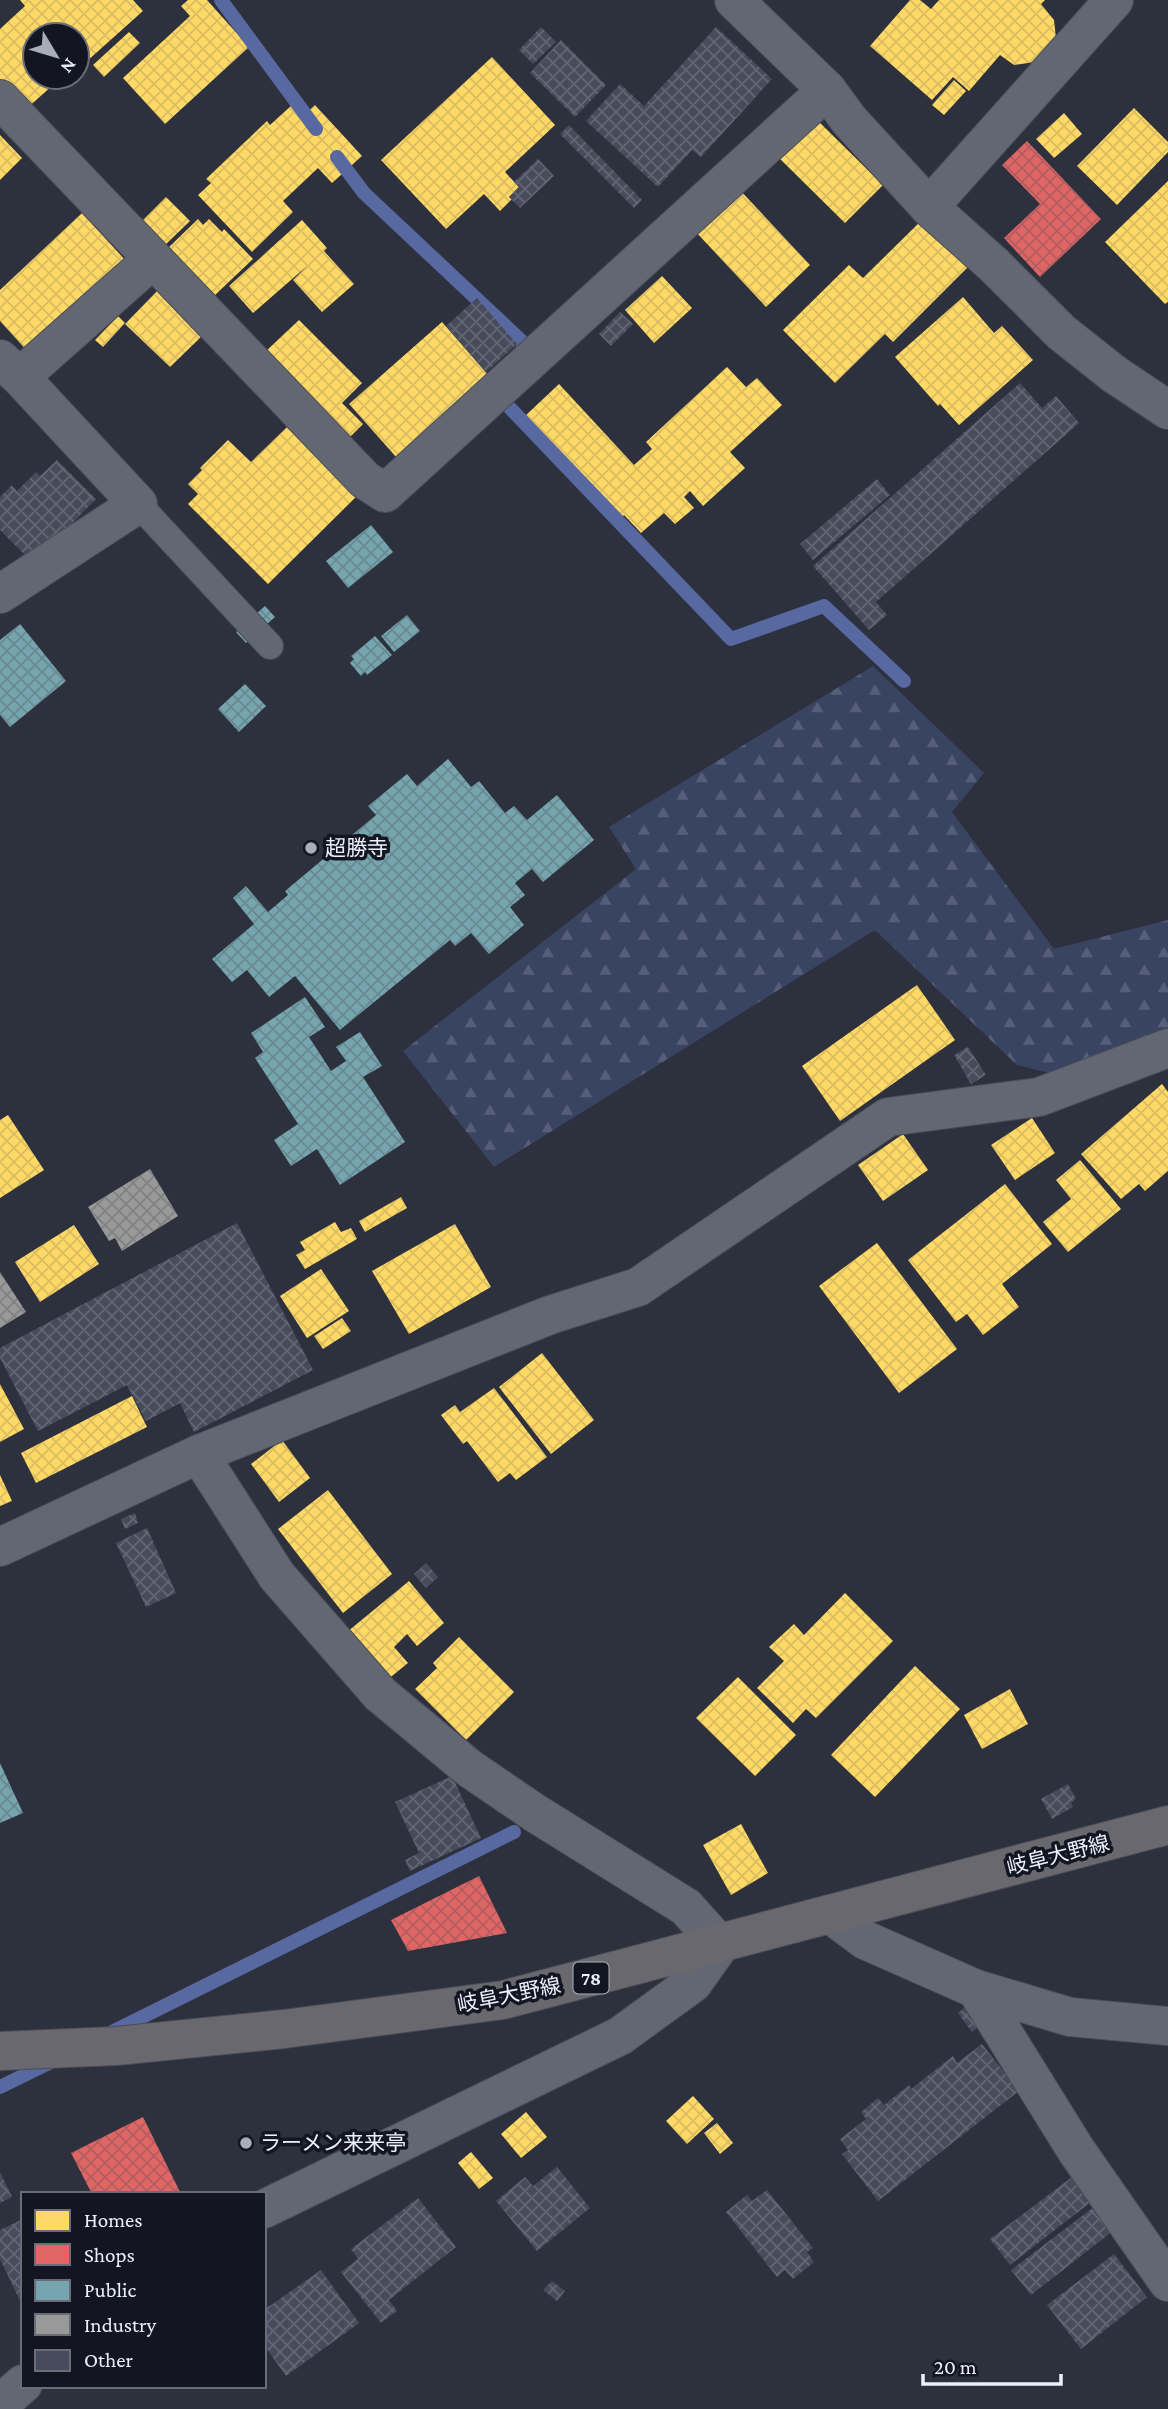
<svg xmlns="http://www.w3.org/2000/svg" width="1168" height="2409" viewBox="0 0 1168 2409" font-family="'Crimson Pro','Noto Sans JP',serif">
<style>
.forest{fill:url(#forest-firs)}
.homes{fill:url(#homes-cross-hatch)}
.shops{fill:url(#shops-cross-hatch)}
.public{fill:url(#public-cross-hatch)}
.industry{fill:url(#industry-cross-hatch)}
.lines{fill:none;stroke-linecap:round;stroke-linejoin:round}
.stream{stroke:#5769a0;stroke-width:14}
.building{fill:url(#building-cross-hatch)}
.lane-casing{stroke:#4a4d57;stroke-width:28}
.street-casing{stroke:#4a4d57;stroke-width:40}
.primary-casing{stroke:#4a4d57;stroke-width:40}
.lane{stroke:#636771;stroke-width:26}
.street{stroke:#636771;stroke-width:38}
.primary{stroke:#6a686f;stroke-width:38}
.poi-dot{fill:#a9adb9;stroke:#131620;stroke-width:2.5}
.labels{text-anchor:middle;stroke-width:7;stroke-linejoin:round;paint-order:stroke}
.shield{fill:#131620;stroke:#abafba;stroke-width:2}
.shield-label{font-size:19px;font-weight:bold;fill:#ecf0fc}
.poi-label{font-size:21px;fill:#ecf0fc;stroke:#131620;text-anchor:start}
.street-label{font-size:21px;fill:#ecf0fc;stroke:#131620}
</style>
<defs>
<pattern id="forest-firs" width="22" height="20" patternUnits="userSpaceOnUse" patternTransform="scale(1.75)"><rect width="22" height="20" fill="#394362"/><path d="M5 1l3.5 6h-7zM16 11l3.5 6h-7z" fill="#565e79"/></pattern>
<pattern id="homes-cross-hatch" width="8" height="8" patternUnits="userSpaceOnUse" patternTransform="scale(1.75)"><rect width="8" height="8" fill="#ffd966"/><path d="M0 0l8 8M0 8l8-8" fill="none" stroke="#dabc61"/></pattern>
<pattern id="shops-cross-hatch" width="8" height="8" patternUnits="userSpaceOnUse" patternTransform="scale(1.75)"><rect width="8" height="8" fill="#e06666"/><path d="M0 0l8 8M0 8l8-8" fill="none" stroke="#b25d5e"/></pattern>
<pattern id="public-cross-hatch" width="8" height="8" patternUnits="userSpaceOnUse" patternTransform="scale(1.75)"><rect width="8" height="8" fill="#76a5af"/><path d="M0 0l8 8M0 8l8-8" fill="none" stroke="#688991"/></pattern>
<pattern id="industry-cross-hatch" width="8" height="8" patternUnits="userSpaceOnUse" patternTransform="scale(1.75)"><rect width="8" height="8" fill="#999"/><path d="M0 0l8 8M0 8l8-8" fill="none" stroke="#808182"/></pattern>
<pattern id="building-cross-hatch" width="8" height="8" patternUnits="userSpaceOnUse" patternTransform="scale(1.75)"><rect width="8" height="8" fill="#474c5c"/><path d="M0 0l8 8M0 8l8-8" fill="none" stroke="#626674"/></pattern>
</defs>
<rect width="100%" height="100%" fill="#2d303d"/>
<polygon class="forest" points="873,666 984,773 952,812 1054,949 1168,920 1168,1032 1070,1078 1017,1065 875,930 494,1167 403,1051 636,869 609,827"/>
<g class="homes">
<polygon points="20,0 133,0 143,11 77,70 77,35 35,35 35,77 62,77 25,110 0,82 0,29 25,6"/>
<polygon points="188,0 207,0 249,47 165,124 123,78 190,16 181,6"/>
<polygon points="910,0 920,0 931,9 939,0 1045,0 1041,4 1054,20 1056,38 1035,62 1014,65 1000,55 969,91 953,77 932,100 870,46"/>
<polygon points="129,32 140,43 104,77 93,65"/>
<polygon points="492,57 555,125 505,172 519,187 509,197 512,199 500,211 484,194 446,229 381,160"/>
<polygon points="954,80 966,91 944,115 932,105"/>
<polygon points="292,105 303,116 315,105 362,156 332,183 318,168 283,201 293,212 252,252 198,195 211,183 206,179 267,121 270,125"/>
<polygon points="1134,108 1168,142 1168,152 1117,205 1077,166"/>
<polygon points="810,113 883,185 845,223 773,152"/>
<polygon points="1064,113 1082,134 1054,158 1036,139"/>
<polygon points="0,135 22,158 0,180"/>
<polygon points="1168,181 1168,302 1165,304 1105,242"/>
<polygon points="738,188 810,265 766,307 694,230"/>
<polygon points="166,197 190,221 163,247 140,223"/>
<polygon points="82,213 127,262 29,353 0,321 0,290"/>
<polygon points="924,218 970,265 893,342 885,334 835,383 783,330 849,265 863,278"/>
<polygon points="198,219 203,225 209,219 222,232 224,229 253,259 214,296 165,251"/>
<polygon points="302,220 327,248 324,251 354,284 322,312 293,280 307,266 253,313 229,286"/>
<polygon points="662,276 692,308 654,343 625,310"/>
<polygon points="158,290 203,335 170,367 125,324"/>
<polygon points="963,297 994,333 1002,326 1033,360 959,425 940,404 938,406 895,357"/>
<polygon points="118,316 125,323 103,347 95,340"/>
<polygon points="299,320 362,383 342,403 363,424 350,437 265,352"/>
<polygon points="442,322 490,377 397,458 349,404"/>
<polygon points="727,367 746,387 757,378 782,405 730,452 745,468 703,506 690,491 684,497 694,508 675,524 664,513 641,533 624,515 619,520 524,417 559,384 634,465 652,449 646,442"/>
<polygon points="287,427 356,497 268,584 188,504 198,494 188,484 202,470 200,468 228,440 251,462"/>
<polygon points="917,985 955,1040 840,1121 802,1066"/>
<polygon points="1162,1084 1168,1092 1168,1171 1145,1191 1139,1184 1121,1199 1081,1154"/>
<polygon points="8,1115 44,1170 0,1198 0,1120"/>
<polygon points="1032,1118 1055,1153 1015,1180 991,1145"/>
<polygon points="903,1134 928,1170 883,1201 858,1165"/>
<polygon points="1080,1160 1121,1209 1068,1252 1043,1222 1071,1199 1056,1180"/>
<polygon points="1005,1184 1052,1244 1002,1284 1019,1307 983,1335 967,1314 956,1322 908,1260"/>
<polygon points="401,1197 407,1208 365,1232 359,1221"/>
<polygon points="335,1222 341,1232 351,1228 357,1239 305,1269 296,1255 305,1250 300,1242"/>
<polygon points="455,1224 491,1287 409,1334 372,1271"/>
<polygon points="74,1225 99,1264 40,1302 15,1262"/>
<polygon points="877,1243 957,1349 899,1393 819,1286"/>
<polygon points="321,1269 349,1311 307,1338 280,1296"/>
<polygon points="342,1318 351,1331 323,1349 314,1336"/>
<polygon points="542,1353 594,1420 551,1454 499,1387"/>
<polygon points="0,1384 24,1429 0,1442"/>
<polygon points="494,1388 547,1457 516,1480 510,1473 498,1482 467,1441 463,1444 441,1415 455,1405 460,1412"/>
<polygon points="132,1396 147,1427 36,1483 21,1453"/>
<polygon points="282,1440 310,1478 279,1502 251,1464"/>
<polygon points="0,1475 12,1501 0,1506"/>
<polygon points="328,1490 392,1574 343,1613 278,1529"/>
<polygon points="409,1581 444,1623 417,1646 407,1634 394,1647 408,1663 387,1680 347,1632"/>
<polygon points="845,1593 893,1641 816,1718 806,1709 793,1723 757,1688 784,1661 769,1647 794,1624 804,1635"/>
<polygon points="459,1637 514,1692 466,1740 415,1689 437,1668 433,1663"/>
<polygon points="915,1666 960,1709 875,1797 831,1755"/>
<polygon points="738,1677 796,1735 755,1776 696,1718"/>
<polygon points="1010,1689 1028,1724 982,1749 964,1715"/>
<polygon points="741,1824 768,1873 731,1895 703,1845"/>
<polygon points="693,2096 714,2119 687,2144 666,2121"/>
<polygon points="526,2112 547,2137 521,2158 501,2134"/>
<polygon points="717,2123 733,2143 720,2154 704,2133"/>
<polygon points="471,2152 493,2178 479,2189 458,2163"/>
</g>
<g class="shops">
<polygon points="1027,141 1101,219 1040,277 1004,238 1040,204 1002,165"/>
<polygon points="479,1876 507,1933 408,1951 391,1920"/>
<polygon points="143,2117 181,2194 92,2194 71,2153"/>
</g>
<g class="public">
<polygon points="371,525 393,552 348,588 326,561"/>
<polygon points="265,606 275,617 246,643 236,632"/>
<polygon points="407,615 420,631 394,652 381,636"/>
<polygon points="20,624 66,681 10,727 0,715 0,640"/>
<polygon points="375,636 392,655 367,675 365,672 361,676 350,663 354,659 351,656"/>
<polygon points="245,684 266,706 239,732 218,709"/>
<polygon points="448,759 471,787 479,781 505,813 514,806 527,820 557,795 594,840 543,882 532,869 515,883 525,895 510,907 524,925 489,954 471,933 455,946 450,940 340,1030 295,976 269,997 247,970 232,982 212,959 254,924 233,898 246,886 268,912 288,895 285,891 376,815 368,806 407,774 417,786"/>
<polygon points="305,997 325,1027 309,1037 331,1071 346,1061 336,1047 360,1032 382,1066 363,1077 405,1142 340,1185 317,1149 291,1166 274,1140 298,1124 255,1058 263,1052 251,1033"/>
<polygon points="0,1763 23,1813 0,1823"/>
</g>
<g class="industry">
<polygon points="150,1169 178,1216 122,1251 115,1238 109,1241 88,1207"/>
<polygon points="0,1272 26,1312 0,1328"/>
</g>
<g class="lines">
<g class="stream">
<polyline points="221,0 316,129"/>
<polyline points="337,157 364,193 529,348 523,354"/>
<polyline points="510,408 731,639 824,606 904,681"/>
<polyline points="108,2034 514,1832"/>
<polyline points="0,2087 55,2060"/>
</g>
</g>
<g class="building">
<polygon points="541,27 556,42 533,64 519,50"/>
<polygon points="716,27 772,79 701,157 692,150 658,187 586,121 620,84 644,106"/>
<polygon points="561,40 606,85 575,117 530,73"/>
<polygon points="569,125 642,200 634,208 560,134"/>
<polygon points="538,159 554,176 520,208 509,197 519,187 514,182"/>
<polygon points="477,298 517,344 486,372 446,326"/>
<polygon points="620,312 633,324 611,346 599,334"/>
<polygon points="1020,383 1042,408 1056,396 1079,423 876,602 887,615 869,630 813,566"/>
<polygon points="57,460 96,499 33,563 0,530 0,497 12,485 17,491 36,472 40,476"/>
<polygon points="877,479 890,495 813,560 800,544"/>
<polygon points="968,1047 986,1075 971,1084 954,1055"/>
<polygon points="237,1223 313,1370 194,1432 180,1403 146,1421 127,1385 38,1431 0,1358 0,1348"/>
<polygon points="135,1513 138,1523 125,1529 121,1519"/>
<polygon points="147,1528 176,1593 146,1607 116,1543"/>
<polygon points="426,1563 438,1577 426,1588 414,1574"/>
<polygon points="452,1776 481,1838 410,1871 405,1860 419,1853 395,1802"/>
<polygon points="1068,1784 1076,1799 1071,1802 1073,1807 1052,1819 1041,1799"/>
<polygon points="969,2004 983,2023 972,2032 958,2013"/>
<polygon points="982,2044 1019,2091 878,2201 842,2154 848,2150 840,2139 866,2119 861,2112 878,2098 884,2105 909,2085 911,2089 953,2056 957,2063"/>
<polygon points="557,2167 590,2208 537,2251 496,2201 525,2177 533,2186"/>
<polygon points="0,2172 12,2197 0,2203"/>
<polygon points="1076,2174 1096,2198 1010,2265 990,2239"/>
<polygon points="767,2190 813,2248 807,2252 814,2262 793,2279 785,2270 777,2277 726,2212 747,2195 752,2201"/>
<polygon points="418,2198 456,2247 389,2300 397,2311 381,2323 341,2272 358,2259 351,2249"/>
<polygon points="1099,2203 1118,2227 1031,2295 1011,2270"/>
<polygon points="23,2219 23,2307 0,2259 0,2230"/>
<polygon points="1114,2254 1147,2297 1081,2349 1047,2305"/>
<polygon points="321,2270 359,2323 286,2376 264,2345 264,2310"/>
<polygon points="552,2281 565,2291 557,2301 543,2290"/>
</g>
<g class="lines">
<defs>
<polyline id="lane" points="138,504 270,646"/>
<g id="street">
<polyline points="734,0 827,90 849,120 929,207 994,265 1061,332 1114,374 1168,410"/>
<polyline points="0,99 365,480 385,493 827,90"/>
<polyline points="929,207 1114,0"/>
<polyline points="0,359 20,377 138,504 0,594"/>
<polyline points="20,377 153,259"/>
<polyline points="199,1454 277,1576 380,1694 469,1768 535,1813 686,1907 720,1945 693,1983 620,2036 264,2209"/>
<polyline points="0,1547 199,1454 550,1315 638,1287 888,1117 1039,1097 1168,1048"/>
<polyline points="830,1914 865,1940 976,1989 1070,2017 1168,2026"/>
<polyline points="976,1989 1076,2150 1168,2282"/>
<polyline points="0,2404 23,2384"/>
</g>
<polyline id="primary" points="0,2051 116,2046 284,2029 503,2000 1168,1825"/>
</defs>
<use href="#lane" class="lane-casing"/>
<use href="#street" class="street-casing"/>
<use href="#primary" class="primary-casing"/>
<use href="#lane" class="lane"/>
<use href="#street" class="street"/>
<use href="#primary" class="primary"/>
</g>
<g class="poi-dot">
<circle cx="311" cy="848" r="7"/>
<circle cx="246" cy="2143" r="7"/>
</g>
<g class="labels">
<rect class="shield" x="573.5" y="1962.5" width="35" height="31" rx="5"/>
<g class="shield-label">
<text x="591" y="1985">78</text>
</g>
<g class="poi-label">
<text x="325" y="855">超勝寺</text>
<text x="260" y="2150">ラーメン来来亭</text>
</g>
<g class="street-label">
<text transform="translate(1058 1855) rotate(-14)" y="7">岐阜大野線</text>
<text transform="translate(509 1995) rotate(-11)" y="7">岐阜大野線</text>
</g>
</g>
<rect x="21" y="2192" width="245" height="196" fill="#131620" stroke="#6a6d78" stroke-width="2"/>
<rect x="35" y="2210" width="35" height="21" fill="#ffd966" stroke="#6a6d78" stroke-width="2"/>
<text x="84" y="2227" font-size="21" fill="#ecf0fc">Homes</text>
<rect x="35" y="2244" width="35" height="21" fill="#e06666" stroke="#6a6d78" stroke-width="2"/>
<text x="84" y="2262" font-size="21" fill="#ecf0fc">Shops</text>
<rect x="35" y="2280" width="35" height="21" fill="#76a5af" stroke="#6a6d78" stroke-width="2"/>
<text x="84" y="2297" font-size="21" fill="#ecf0fc">Public</text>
<rect x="35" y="2314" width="35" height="21" fill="#999999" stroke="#6a6d78" stroke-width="2"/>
<text x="84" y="2332" font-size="21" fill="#ecf0fc">Industry</text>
<rect x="35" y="2350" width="35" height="21" fill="#474c5c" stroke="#6a6d78" stroke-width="2"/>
<text x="84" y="2367" font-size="21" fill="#ecf0fc">Other</text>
<g transform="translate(56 56) rotate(128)"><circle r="33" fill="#131620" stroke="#6a6d78" stroke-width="2"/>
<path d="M0-5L12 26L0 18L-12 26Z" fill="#a9adb9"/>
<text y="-10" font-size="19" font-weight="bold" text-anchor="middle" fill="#ecf0fc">N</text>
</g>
<path d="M923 2374v10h138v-10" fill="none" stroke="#ecf0fc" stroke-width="3.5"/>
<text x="934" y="2374" font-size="21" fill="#ecf0fc" stroke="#131620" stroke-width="5" paint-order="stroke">20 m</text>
</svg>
